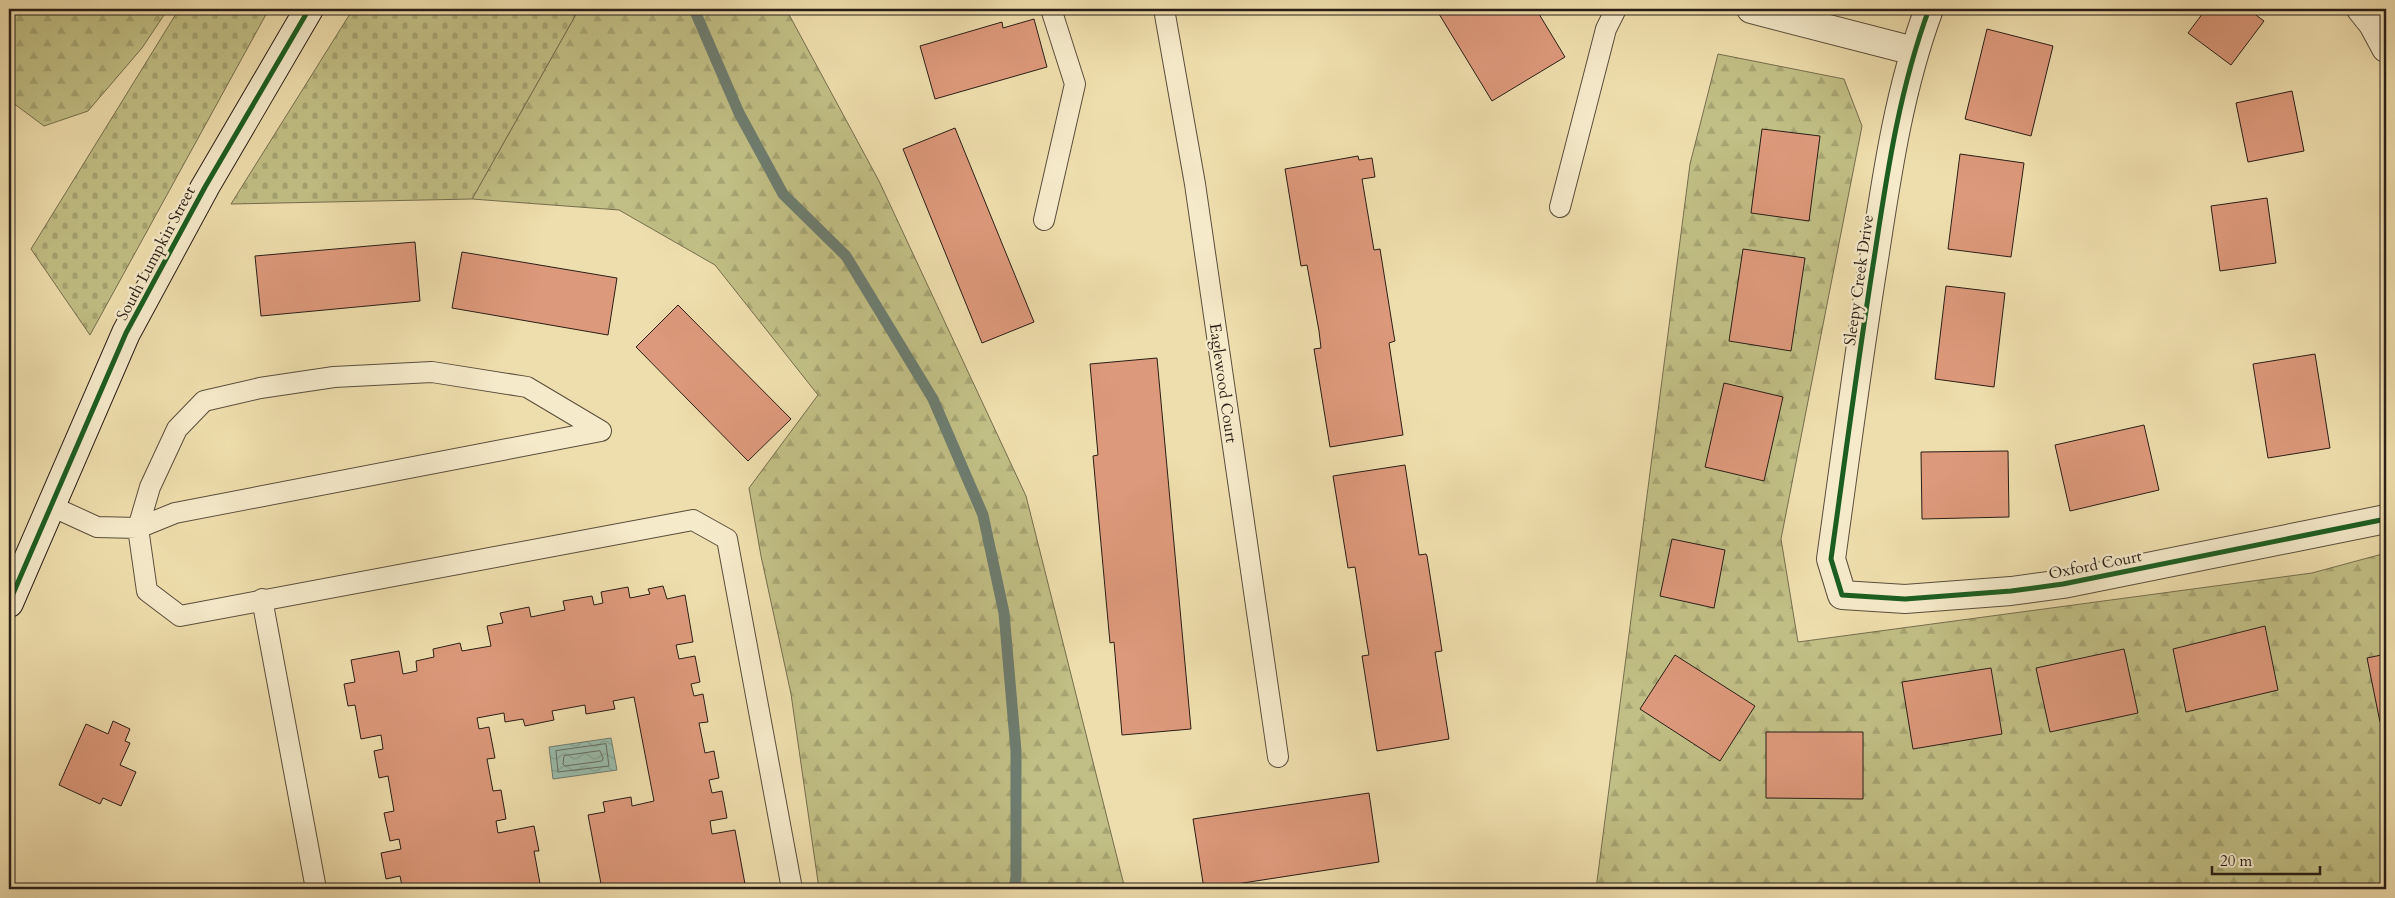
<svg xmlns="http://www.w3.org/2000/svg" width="2395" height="898" viewBox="0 0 2395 898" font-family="Cardo,serif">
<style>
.forest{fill:url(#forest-firs);stroke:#756e4e}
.cemetery{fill:url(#cemetery-stones);stroke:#756e4e}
.water{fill:url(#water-waves);stroke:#6d7d70}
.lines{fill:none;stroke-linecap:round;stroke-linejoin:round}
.shore{stroke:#626d62;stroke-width:1}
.stream{stroke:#6d7d70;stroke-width:11}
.building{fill:#dd997b;stroke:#291e17}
.lane-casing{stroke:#5a4e3c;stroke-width:22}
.street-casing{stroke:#5a4e3c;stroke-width:30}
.secondary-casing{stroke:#291e17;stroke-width:30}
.lane{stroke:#f5eaca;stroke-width:20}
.street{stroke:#f5eaca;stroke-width:28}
.secondary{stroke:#f5eaca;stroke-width:28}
.cycleway-casing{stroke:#f5eaca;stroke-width:8}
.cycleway{stroke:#1b5e20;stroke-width:5}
.labels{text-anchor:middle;stroke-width:5;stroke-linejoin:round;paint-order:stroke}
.street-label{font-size:16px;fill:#291e17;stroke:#f5eaca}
</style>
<defs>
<pattern id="forest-firs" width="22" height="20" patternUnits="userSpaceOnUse" patternTransform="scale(1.25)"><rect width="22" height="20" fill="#c1bf85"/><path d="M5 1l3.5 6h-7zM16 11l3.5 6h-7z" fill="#a6a472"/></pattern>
<pattern id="cemetery-stones" width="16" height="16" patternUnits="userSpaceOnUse" patternTransform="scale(1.25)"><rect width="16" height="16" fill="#c1bf85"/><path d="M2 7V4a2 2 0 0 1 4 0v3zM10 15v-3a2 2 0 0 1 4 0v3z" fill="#a6a472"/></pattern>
<pattern id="water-waves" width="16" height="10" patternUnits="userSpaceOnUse" patternTransform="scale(1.25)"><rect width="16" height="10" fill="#9abcac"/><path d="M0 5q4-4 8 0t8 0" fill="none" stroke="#85a193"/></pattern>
</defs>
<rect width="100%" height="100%" fill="#efdead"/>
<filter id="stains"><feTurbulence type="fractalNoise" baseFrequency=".004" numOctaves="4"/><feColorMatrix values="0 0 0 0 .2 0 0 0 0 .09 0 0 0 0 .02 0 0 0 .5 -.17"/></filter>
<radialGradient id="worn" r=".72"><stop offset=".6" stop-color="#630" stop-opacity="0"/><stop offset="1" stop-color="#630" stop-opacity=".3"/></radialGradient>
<g class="forest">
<polygon points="9,9 168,9 142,48 88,111 44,126 9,100"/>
<polygon points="579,9 786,9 879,181 1026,496 1125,889 819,889 791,694 761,556 749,488 818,395 715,265 619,210 472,199"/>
<polygon points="1718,54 1844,79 1862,126 1781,539 1798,642 2312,573 2386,553 2386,889 1596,889 1690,164"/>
</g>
<g class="cemetery">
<polygon points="179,9 269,9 90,335 31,249"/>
<polygon points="353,9 579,9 472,199 231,204"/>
</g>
<polygon class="water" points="611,738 617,770 553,779 549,747"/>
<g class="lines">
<g class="shore">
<polygon points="606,744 609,766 558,772 556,751"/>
<polygon points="600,751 603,758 602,761 565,766 563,764 564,756"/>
</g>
<polyline class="stream" points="694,9 739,113 783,194 846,256 933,399 983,515 1004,613 1016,751 1016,877 1014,889"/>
</g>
<g class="building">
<polygon points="1436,9 1536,9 1565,57 1492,101"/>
<polygon points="2206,9 2248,9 2264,21 2231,65 2188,33"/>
<polygon points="1034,19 1047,67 935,99 920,46 1002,22 1003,28"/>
<polygon points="1987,29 2053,46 2031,136 1965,119"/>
<polygon points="2292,91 2304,151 2248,162 2236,103"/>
<polygon points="955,128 1034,322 982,343 903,149"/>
<polygon points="1762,129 1820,136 1809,221 1751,213"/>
<polygon points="1960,154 2024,163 2011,257 1948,249"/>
<polygon points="1358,156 1359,160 1372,158 1375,177 1362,179 1374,250 1380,249 1394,336 1395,341 1389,343 1403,435 1330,447 1314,349 1321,348 1319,331 1307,265 1301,266 1285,169"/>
<polygon points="2267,198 2276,263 2220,271 2211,206"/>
<polygon points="415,242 420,301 261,316 255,256"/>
<polygon points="1743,249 1805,258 1791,351 1729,341"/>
<polygon points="462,252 617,278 608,335 452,308"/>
<polygon points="1946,286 2005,293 1994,387 1935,379"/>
<polygon points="678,305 791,419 748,461 636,347"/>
<polygon points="2315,354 2330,448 2268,458 2253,364"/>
<polygon points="1157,358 1191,729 1122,735 1114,642 1110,643 1093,456 1098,455 1090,364"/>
<polygon points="1724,383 1783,397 1764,481 1705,467"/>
<polygon points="2144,425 2159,490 2070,511 2055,445"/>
<polygon points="2008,451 2009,517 1922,519 1921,452"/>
<polygon points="1405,465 1419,555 1426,554 1427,556 1442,651 1435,652 1449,739 1377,751 1362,656 1369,655 1366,638 1355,567 1348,568 1333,476"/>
<polygon points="1672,539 1725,550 1714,608 1660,596"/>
<polygon points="663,586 667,599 685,595 693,642 676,645 679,659 695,656 700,682 691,684 694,696 703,694 708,722 699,723 705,753 714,751 719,778 709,780 712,793 722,791 727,818 710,821 712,834 735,830 745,884 723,889 602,889 588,815 605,812 603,802 631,797 632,806 654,801 634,697 613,701 615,709 586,714 585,705 552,711 554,720 525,726 523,719 505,722 504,713 477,718 479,729 489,727 495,758 487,759 493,791 501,790 506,819 496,821 498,833 534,826 539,851 534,851 541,889 397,889 402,886 400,876 386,879 381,853 401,849 399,839 390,841 384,813 394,811 388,776 379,778 374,751 383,749 381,735 361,739 355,705 348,706 344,684 355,682 351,660 399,651 403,674 417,671 416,661 434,657 433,649 460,643 462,651 491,646 487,626 503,623 500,613 529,607 531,617 565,610 563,601 592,596 594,605 603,603 601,592 628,587 630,598 650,594 648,589"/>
<polygon points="2265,626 2278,690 2186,712 2173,649"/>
<polygon points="2124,649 2138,713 2050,732 2036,668"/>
<polygon points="2386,654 2386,721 2380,722 2367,658"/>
<polygon points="1675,655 1755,706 1720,761 1640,709"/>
<polygon points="1991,668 2002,734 1913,749 1902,682"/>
<polygon points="113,721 130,729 125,741 130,743 120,765 136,772 121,806 103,798 100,804 59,785 86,724 108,734"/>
<polygon points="1766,732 1863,732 1863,799 1766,798"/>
<polygon points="1369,793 1379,862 1204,889 1193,819"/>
</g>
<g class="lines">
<defs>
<g id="lane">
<polyline points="1164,9 1195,184 1278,757"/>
<polyline points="1560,207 1606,29 1616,9"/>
<polyline points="1044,220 1075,84 1051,9"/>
<polyline points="51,506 97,527 138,528 175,513 601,431 527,387 432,372 334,377 260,388 204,401 177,429 150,487 138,528 147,591 180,616 693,520 727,539 792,889"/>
<polyline points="262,599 316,889"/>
</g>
<g id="street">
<polyline points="1751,9 1914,51"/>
<path d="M1929 9C1899 90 1887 174 1874 259 1858 359 1845 459 1831 559L1842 595 1905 599 2011 591 2063 584 2386 519"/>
<polyline points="2361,9 2373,24 2386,48"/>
</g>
<polyline id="secondary" points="9,603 126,333 205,187 309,9"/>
</defs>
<use href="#lane" class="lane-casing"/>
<use href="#street" class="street-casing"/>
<use href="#secondary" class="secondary-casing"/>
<use href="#lane" class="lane"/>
<use href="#street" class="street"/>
<use href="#secondary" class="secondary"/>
<defs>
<g id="cycleway">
<path d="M1929 9C1899 90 1887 174 1874 259 1858 359 1845 459 1831 559L1842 595 1905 599 2011 591 2063 584 2386 519"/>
<polyline points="9,603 126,333 205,187 309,9"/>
</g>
</defs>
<use href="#cycleway" class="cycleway-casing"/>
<use href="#cycleway" class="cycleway"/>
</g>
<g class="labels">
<g class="street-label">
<text transform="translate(155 253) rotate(-62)" y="6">South Lumpkin Street</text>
<text transform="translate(1858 280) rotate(-82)" y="6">Sleepy Creek Drive</text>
<text transform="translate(1224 383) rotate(82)" y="6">Eaglewood Court</text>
<text transform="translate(2095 564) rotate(-11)" y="6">Oxford Court</text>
</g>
</g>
<rect width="2395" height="898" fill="none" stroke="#efdead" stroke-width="30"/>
<rect x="10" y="10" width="2375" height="878" fill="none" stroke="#291e17" stroke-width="2.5"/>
<rect x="15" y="15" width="2365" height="868" fill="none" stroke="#291e17"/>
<path d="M2212 866v8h108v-8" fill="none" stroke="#291e17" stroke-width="2.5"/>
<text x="2220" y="866" font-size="15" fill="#291e17" stroke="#f5eaca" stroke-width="4" paint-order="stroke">20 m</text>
<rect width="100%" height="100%" filter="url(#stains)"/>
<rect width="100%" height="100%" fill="url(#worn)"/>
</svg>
